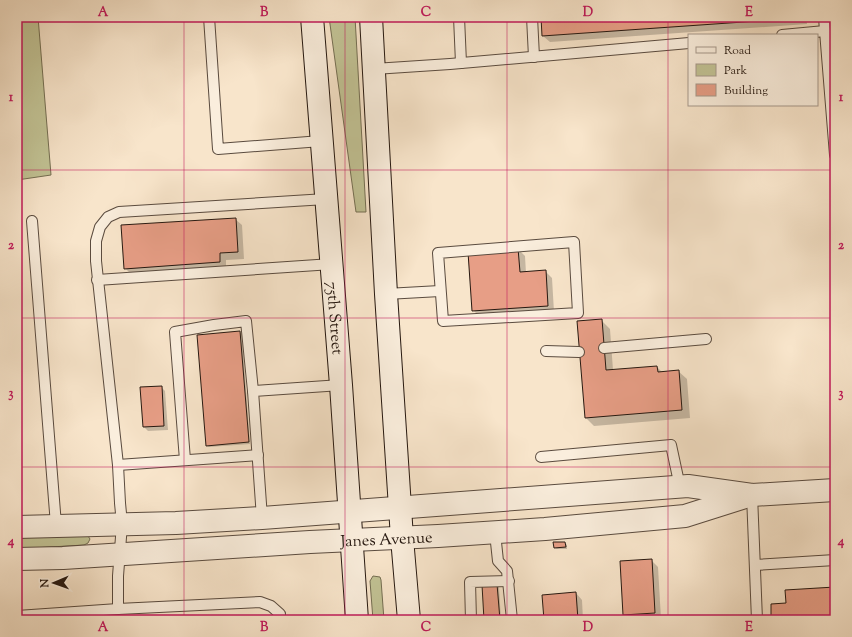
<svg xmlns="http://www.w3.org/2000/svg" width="852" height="637" viewBox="0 0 852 637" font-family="'Sorts Mill Goudy',serif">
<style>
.green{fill:#c2c395;stroke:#746e52}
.shadow{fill:#0003}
.building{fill:#e79e86;stroke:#261810}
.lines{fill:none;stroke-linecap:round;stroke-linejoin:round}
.service-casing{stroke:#5a4b3f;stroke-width:12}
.tertiary-casing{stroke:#5a4b3f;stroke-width:24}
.secondary-casing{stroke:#261810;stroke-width:24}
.service{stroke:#faeedd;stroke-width:10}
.tertiary{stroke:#faeedd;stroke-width:22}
.secondary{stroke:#faeedd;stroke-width:22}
.grid{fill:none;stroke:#c2185b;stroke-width:1;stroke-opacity:0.55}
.labels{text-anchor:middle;stroke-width:3.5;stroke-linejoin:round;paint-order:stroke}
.street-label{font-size:16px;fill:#261810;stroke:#faeedd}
.neatline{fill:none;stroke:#c2185b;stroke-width:1.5}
.grid-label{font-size:13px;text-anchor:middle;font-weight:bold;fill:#c2185b}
</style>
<rect width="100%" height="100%" fill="#f8e5cb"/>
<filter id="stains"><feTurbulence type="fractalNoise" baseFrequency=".005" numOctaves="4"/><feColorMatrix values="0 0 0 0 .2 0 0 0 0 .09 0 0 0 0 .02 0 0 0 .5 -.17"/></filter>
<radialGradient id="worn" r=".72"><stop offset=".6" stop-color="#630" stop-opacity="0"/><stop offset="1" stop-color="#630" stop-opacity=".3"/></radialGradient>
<g class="green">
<polygon points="17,17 38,17 51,175 17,180"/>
<polygon points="329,17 355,17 366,212 356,212"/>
<polygon points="88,536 90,539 88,543 84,545 17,549 17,537"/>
<polygon points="373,576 380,577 381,580 384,620 373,620 370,581"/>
</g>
<g class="shadow">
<polygon points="542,17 806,17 807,24 550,42 543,36"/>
<polygon points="235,219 242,225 244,259 226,260 226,268 132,275 125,268"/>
<polygon points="518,249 525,256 526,273 545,271 552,278 554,312 480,317 473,310"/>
<polygon points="601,320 610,329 613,370 657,367 662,372 678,371 687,379 690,418 594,426 586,418"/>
<polygon points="240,332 242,334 250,444 209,447 207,446"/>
<polygon points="161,387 165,391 168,430 148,431 144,427"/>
<polygon points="565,543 567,545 567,549 557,549 555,548"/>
<polygon points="651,560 658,567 661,619 630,620 624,614"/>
<polygon points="497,585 499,587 501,620 485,620"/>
<polygon points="576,593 582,600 583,620 545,620"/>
</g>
<g class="building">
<polygon points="541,17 801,17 801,18 542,36"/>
<polygon points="236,218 238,252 220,253 220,262 124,269 121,225"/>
<polygon points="518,248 520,272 546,270 548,306 472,311 468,252"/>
<polygon points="602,319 606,370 657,366 658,372 679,370 682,410 585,418 577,321"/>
<polygon points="240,331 249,442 206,446 197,335"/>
<polygon points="162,386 164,426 143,427 140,387"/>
<polygon points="553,542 565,542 566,547 554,548"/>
<polygon points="652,559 655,613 623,615 620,561"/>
<polygon points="497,584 500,620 484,620 482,585"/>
<polygon points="835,587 835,620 771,620 771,604 786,603 785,590"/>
<polygon points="576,592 578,620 544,620 542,595"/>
</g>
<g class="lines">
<defs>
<g id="service">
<polyline points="209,17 218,149 321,141"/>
<polyline points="459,17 461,63"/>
<polyline points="532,17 534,57"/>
<polyline points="824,17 825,31"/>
<polyline points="782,35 825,31 835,155"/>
<polyline points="374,69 450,64 689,43"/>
<polyline points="32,221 56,525"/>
<polygon points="574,242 578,313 443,321 438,253"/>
<polyline points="97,280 332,264"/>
<polyline points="386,294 440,291"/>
<polyline points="604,348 706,339"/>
<polyline points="546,351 579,352"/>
<polyline points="541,457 671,445 680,487"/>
<polyline points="185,460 175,332 214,325 246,321 253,391"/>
<polyline points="118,465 258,455"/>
<polyline points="752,495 757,620"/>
<polyline points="262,518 253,391 341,385"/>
<polyline points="495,533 498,561 507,571 512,620"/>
<polyline points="755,565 835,560"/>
<polyline points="118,609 118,576 122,524 120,503 118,465 96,261 96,241 100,227 108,217 119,212 326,199"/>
<polyline points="17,616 118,609 260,602 271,606 280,614 280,620"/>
<polyline points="471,620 470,582 509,581"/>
</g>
<g id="tertiary">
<polyline points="17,527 176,523 262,518 688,486 752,495 835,490"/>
<path id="s1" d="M17 559 63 558 310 542 438 536 545 529 685 516 745 497"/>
</g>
<g id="secondary">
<path id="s2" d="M312 17 341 385 357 620"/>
<polyline points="371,17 386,294 402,538 409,620"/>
</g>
</defs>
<use href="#service" class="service-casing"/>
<use href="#tertiary" class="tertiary-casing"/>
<use href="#secondary" class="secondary-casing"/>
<use href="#service" class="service"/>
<use href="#tertiary" class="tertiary"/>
<use href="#secondary" class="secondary"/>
</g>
<path class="grid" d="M184 17V620M345 17V620M507 17V620M668 17V620M17 170H835M17 318H835M17 467H835"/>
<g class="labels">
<g class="street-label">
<text dy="6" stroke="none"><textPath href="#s2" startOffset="302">75th Street</textPath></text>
<text dy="6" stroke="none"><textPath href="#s1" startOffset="370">Janes Avenue</textPath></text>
</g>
</g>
<rect width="852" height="637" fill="none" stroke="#f8e5cb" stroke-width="44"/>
<rect x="688" y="34" width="130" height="72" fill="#faeedd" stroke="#a5988b"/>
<rect x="696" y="47" width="20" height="6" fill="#faeedd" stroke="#a5988b"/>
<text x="724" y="54" font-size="12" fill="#261810">Road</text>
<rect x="696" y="64" width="20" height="12" fill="#c2c395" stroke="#a5988b"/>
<text x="724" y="74" font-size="12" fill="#261810">Park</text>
<rect x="696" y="84" width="20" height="12" fill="#e79e86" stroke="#a5988b"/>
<text x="724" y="94" font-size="12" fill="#261810">Building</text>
<g transform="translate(54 583) rotate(268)" stroke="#faeedd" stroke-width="3" paint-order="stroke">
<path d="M0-3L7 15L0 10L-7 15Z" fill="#261810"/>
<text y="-6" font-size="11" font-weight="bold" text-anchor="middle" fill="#261810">N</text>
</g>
<rect x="22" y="22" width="808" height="593" class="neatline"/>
<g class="grid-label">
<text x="103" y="16">A</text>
<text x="264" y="16">B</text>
<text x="426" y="16">C</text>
<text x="588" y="16">D</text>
<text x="749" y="16">E</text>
<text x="11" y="101">1</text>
<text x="841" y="101">1</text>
<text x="11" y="249">2</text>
<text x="841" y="249">2</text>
<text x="11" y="397">3</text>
<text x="841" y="397">3</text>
<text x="11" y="545">4</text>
<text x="841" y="545">4</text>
<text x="103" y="631">A</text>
<text x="264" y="631">B</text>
<text x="426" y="631">C</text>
<text x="588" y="631">D</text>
<text x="749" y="631">E</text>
</g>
<rect width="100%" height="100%" filter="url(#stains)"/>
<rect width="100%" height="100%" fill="url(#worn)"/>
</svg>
